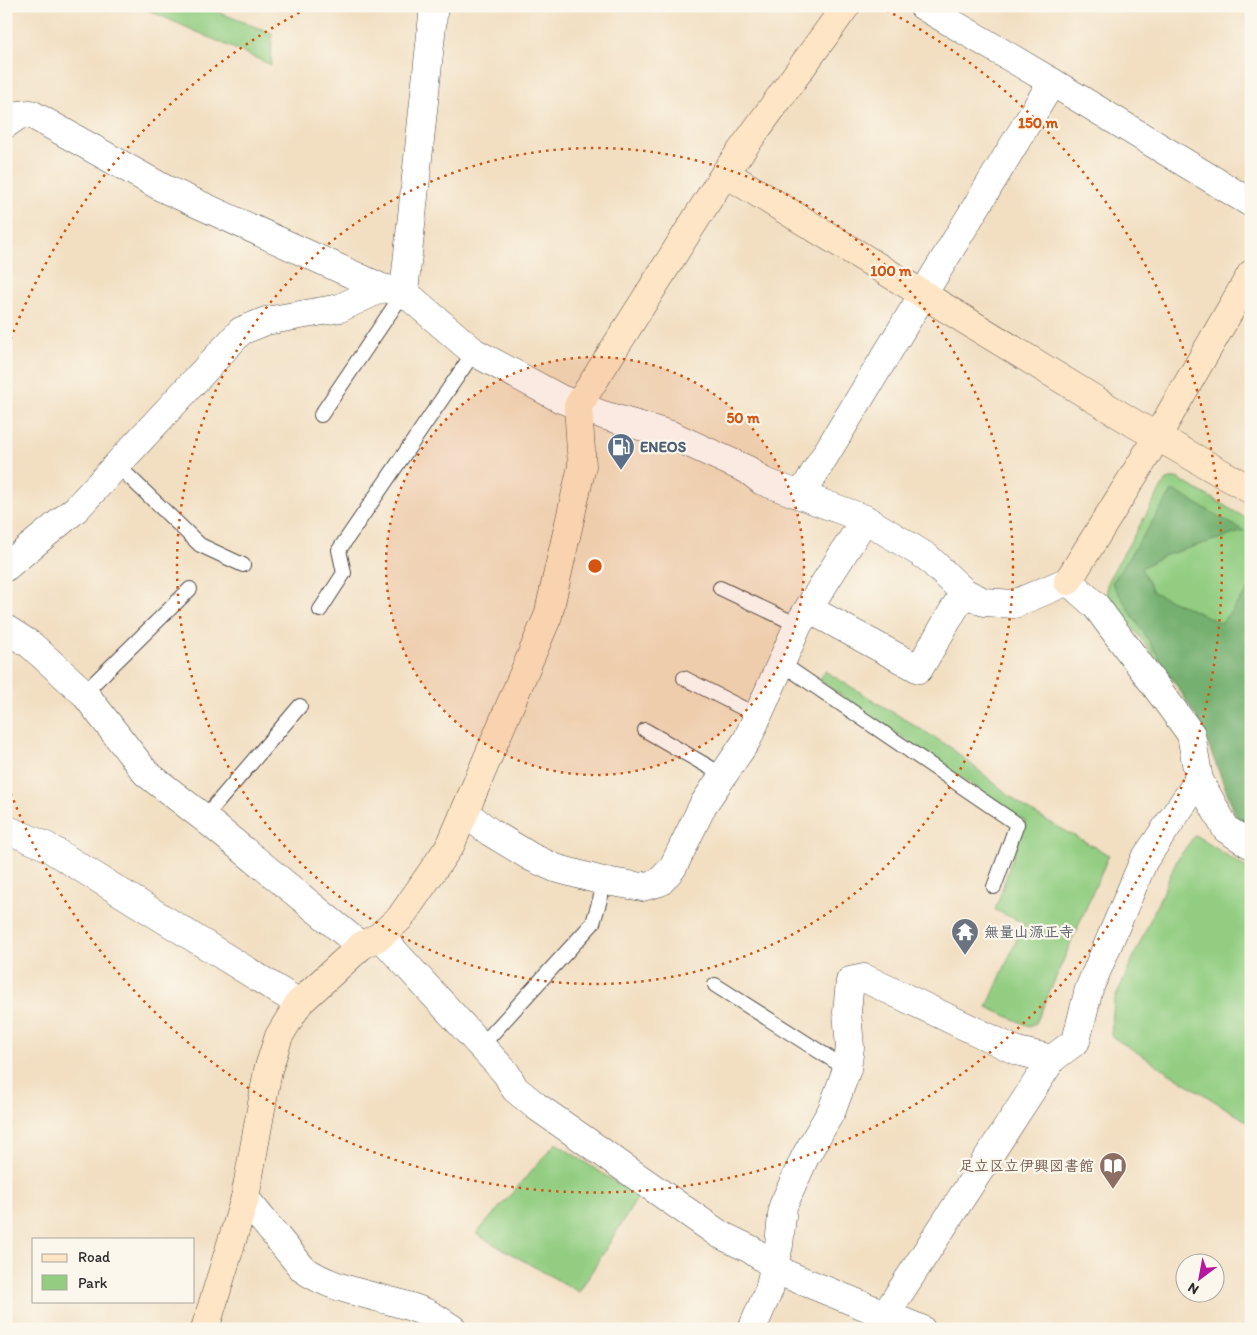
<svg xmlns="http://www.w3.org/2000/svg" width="1257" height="1335" viewBox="0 0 1257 1335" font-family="Itim,'Klee One',sans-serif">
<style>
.green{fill:#92cd81;stroke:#5e7c56}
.forest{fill:#75b06f;stroke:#506e4d}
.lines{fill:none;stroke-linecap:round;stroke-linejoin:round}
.lane-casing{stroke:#494642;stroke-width:16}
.street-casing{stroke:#494642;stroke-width:29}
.secondary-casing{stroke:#494642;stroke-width:29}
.lane{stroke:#fff;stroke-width:14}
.street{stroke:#fff;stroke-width:28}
.secondary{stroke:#fee5c5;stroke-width:28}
.ring{fill:none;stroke:#d5540f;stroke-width:2.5;stroke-dasharray:2.5 5}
.labels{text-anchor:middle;stroke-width:4.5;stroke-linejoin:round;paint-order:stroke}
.service-label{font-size:15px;font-weight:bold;fill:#4e5e75;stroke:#fbf7ec;text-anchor:start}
.worship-label{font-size:15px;font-weight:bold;fill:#5b616d;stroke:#fbf7ec;text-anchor:start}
.education-label{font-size:15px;font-weight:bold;fill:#785e54;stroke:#fbf7ec;text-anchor:end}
.centre{fill:#d5540f;stroke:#fbf7ec;stroke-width:2.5}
.ring-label{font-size:15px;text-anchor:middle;font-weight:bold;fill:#d5540f;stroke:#fbf7ec;stroke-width:4.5;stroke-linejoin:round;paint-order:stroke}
</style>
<rect width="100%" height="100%" fill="#fbf7ec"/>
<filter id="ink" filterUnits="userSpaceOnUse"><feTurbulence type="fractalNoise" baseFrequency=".02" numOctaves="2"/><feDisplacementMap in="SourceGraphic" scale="10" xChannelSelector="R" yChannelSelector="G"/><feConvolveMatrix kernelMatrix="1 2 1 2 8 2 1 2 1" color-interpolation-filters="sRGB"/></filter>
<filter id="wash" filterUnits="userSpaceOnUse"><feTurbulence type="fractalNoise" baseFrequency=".0096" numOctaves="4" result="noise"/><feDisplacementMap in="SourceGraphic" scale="20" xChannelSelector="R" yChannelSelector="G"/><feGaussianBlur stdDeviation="1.12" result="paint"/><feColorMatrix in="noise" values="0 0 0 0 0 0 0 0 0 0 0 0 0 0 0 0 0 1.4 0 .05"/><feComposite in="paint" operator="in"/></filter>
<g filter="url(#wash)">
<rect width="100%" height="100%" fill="#f2dfc2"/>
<g class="green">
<polygon points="139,6 202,6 272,33 271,65"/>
<polygon points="1177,478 1251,521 1251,822 1209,727 1107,594 1107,582 1166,480"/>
<polygon points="825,671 950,747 1026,809 1109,855 1036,1023 1029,1026 987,1007 1024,923 995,910 1025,821 819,680"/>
<polygon points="1195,835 1245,867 1251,868 1251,1124 1111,1036 1114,1001 1177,860"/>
<polygon points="556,1143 638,1197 579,1292 476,1234"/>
</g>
<polygon class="forest" points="1173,490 1244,531 1163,556 1141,568 1153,592 1221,623 1251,587 1251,826 1237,818 1199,721 1112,583"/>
</g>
<g filter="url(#ink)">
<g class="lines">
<defs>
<g id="lane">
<polyline points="321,415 404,292"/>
<polyline points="118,466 200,545 243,565"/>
<polyline points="720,588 798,625"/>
<polyline points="320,610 344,573 339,550 474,352"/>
<polyline points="781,663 1017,824 994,887"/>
<polyline points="684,678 758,716"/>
<polyline points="84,693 190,589"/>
<polyline points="645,730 723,775"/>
<polyline points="204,818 300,706"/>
<polyline points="715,985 847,1069"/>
<polyline points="481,1046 593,923 601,896"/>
</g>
<g id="street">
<polyline points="923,6 1052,82 1251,203"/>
<polyline points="6,124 19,115 31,114 163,188 382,288 404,292 474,352 561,399 603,415 671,435 748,470 762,481 865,519 927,557 964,592 984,602 1014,604 1068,581 1096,606 1191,734 1199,780 1144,860 1089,989 1076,1041 1052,1059 876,1329"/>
<polyline points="404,292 434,6"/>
<polyline points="801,495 1052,82"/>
<polyline points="6,567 76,509 241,331 266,321 340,308 382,288"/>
<polyline points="809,609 919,669 964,592"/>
<polyline points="6,629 31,645 84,693 146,773 204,818 361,946"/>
<polyline points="1199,780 1226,829 1251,845"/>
<polyline points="465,813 490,832 531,857 555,868 599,880 642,887 660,882 673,867 703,805 747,740 798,625 865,519"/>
<polyline points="6,829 46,846 299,1003"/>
<polyline points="380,936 506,1073 515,1089 536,1106 719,1234 750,1249 788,1275 921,1329"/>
<path d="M245 1198 303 1269C339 1294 383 1295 422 1311 433 1315 443 1323 453 1329"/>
<polyline points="752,1329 769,1290 779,1245 783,1206 805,1157 832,1110 847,1069 850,1047 847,1012 850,981 864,978 1017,1051 1052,1059"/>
</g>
<g id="secondary">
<polyline points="725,173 1135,424 1251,490"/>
<polyline points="1068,581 1144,459 1251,274"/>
<polyline points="205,1329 245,1198 268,1070 279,1036 299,1003 361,946 380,936 400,918 451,844 548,616 582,466 578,406 725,173 846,6"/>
</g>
</defs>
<use href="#lane" class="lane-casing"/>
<use href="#street" class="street-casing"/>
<use href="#secondary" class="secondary-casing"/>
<use href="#lane" class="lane"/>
<use href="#street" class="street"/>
<use href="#secondary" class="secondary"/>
</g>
</g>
<circle cx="595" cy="566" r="209" fill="#d5540f" fill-opacity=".12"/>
<g class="ring">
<circle cx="595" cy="566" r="209"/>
<circle cx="595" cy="566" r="418"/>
<path d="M8 346A627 627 0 0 1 310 7M880 7A627 627 0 1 1 8 786"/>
</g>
<defs>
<symbol id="fuel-pin" viewBox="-11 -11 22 30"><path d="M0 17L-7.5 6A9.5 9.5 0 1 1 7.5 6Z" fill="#5c6f8a" stroke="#fbf7ec"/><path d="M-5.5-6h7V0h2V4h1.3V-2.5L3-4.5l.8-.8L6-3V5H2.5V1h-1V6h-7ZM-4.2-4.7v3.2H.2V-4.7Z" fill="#fff"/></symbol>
<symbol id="temple-pin" viewBox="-11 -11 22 30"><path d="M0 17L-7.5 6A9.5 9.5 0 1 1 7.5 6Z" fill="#6b7280" stroke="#fbf7ec"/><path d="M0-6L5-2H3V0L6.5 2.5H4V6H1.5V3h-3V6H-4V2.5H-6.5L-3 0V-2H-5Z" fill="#fff"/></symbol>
<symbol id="library-pin" viewBox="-11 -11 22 30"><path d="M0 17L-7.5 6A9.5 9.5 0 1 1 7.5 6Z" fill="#8d6e63" stroke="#fbf7ec"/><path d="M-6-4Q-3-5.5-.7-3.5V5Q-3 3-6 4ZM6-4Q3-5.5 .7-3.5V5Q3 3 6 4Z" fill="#fff"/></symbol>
</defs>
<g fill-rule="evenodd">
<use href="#fuel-pin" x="605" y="431" width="32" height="43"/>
<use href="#temple-pin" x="949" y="916" width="32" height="43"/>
<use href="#library-pin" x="1097" y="1150" width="32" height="43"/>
</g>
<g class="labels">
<g class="service-label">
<text x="640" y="452">ENEOS</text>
</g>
<g class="worship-label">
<text x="984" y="937">無量山源正寺</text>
</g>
<g class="education-label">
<text x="1094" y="1171">足立区立伊興図書館</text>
</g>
</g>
<circle cx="595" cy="566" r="8" class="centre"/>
<g class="ring-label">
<text x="1038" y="128">150 m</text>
<text x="891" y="276">100 m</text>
<text x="743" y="423">50 m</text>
</g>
<rect width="1257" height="1335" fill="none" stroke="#fbf7ec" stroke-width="25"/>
<rect x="32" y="1238" width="162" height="65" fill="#fbf7ec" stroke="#a8a59f"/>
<rect x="42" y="1254" width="25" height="8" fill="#fee5c5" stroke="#a8a59f"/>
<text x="78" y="1262" font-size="15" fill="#2b2b2b">Road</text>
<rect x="42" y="1275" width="25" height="15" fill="#92cd81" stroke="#a8a59f"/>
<text x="78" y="1288" font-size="15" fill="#2b2b2b">Park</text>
<g transform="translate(1200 1278) rotate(212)"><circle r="24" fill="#fbf7ec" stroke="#a8a59f"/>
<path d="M0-4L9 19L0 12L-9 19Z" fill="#b5179e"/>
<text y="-8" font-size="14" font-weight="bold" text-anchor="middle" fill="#2b2b2b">N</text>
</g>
</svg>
